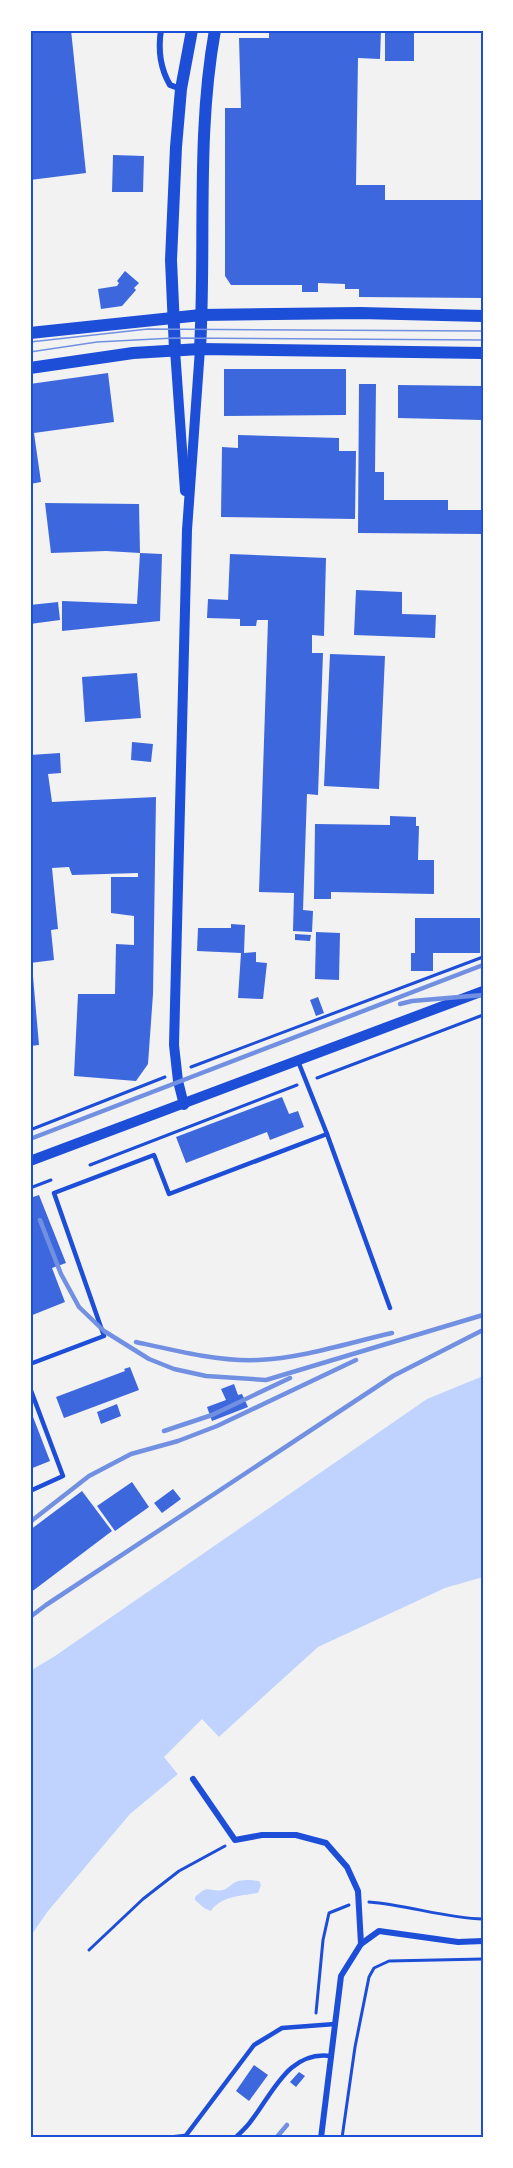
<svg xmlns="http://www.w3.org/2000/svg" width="513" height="2168" viewBox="0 0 513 2168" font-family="'DM Sans',sans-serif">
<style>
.water{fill:#bfd3fe}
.pier{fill:#f2f2f2}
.building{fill:#3d67dc}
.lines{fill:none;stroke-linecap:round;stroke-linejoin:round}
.path{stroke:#1d4ed8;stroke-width:3}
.service{stroke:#1d4ed8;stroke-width:4.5}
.minor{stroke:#1d4ed8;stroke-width:6}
.tertiary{stroke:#1d4ed8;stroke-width:10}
.secondary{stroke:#1d4ed8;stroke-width:12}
.tram{stroke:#7290e2;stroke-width:1.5}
.rail{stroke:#7290e2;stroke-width:4.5}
.neatline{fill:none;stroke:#1d4ed8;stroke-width:2}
</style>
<rect width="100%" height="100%" fill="#f2f2f2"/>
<g class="water">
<polygon points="483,1376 483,1577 445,1588 318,1647 178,1774 130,1814 48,1911 30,1937 30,1671 55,1656 427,1399"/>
<path d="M251 1880 259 1881 261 1885 258 1893C241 1896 221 1896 211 1911L204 1908 195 1900V1897C210 1883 209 1893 223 1890 229 1888 231 1884 236 1882 240 1880 247 1880 251 1880Z"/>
</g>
<polygon class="pier" points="202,1719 221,1739 180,1777 164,1757"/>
<g class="building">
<polygon points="39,30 71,30 86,173 30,180 30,31"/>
<polygon points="269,30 381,30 380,59 358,58 356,185 385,185 385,200 483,200 483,298 359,297 359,289 345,289 345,284 318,283 318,292 302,292 302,285 231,285 225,276 225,108 241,108 239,38 269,38"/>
<rect x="385" y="30" width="29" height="31"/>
<polygon points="113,155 144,156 143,192 112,192"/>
<polygon points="125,271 139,283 134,288 136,290 122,306 101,309 98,289 117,286 119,283 117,281"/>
<polygon points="224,369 346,369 346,415 224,416"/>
<polygon points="108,373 114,422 34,433 41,482 30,484 30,384"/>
<polygon points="359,384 376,384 375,472 384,472 384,500 448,500 448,510 483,510 483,534 358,533"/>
<polygon points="398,385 482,386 482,420 398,418"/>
<polygon points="238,435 339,438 339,451 356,451 355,519 221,517 222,447 238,448"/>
<polygon points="45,503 139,504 140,553 106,551 51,553"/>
<polygon points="140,553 162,554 160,621 62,631 62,601 137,604"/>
<polygon points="230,554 326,558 324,636 312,635 312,653 323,653 318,795 307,794 303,910 313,911 312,932 293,931 294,893 259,892 268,620 257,620 256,626 240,626 240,619 207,618 208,599 228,600"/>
<polygon points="356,590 402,592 402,614 436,615 435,638 354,635"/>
<polygon points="58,602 60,620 30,624 30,605"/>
<polygon points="330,654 385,656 379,789 324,786"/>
<polygon points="137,673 141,718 85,722 82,677"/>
<polygon points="132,742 153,744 151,762 131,760"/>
<polygon points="60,753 61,773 48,774 52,802 156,797 153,994 148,1064 136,1081 74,1076 78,994 115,994 116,944 134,945 134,916 111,913 111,877 138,877 138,873 72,875 69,867 52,868 58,929 51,930 54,960 30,963 30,755"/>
<polygon points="390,816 416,817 416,826 419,826 418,860 434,860 434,894 331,892 331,899 314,899 315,824 390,825"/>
<polygon points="415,918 480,918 480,953 433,953 433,971 411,971 411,953 415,953"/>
<polygon points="231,924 245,925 244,953 256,952 256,962 267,963 263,999 238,998 241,953 197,951 198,928 231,928"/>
<polygon points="316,932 340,933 339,980 315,979"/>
<polygon points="295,934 311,935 310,941 295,940"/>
<polygon points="30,965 32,965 39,1045 30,1046"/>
<polygon points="318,997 324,1013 316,1016 310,1000"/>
<polygon points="282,1097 289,1114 298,1111 304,1127 270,1140 267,1132 186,1163 176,1137"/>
<polygon points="39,1195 66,1263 52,1268 65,1302 30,1316 30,1198"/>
<polygon points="130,1367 139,1390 64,1418 56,1397 125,1371 124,1369"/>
<polygon points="234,1384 238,1395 242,1394 248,1407 212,1421 207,1407 226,1400 221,1389"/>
<polygon points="117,1404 121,1416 101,1424 97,1412"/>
<polygon points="30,1409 50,1461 30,1469"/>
<polygon points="132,1482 149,1507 115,1531 97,1506"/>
<polygon points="173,1489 181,1499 162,1513 154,1503"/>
<polygon points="82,1491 112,1531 30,1593 30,1530"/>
<polygon points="254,2065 268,2075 249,2101 236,2091"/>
<polygon points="299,2072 305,2076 296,2087 290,2082"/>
</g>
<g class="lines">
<g class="path">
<polyline points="191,1067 483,957"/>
<polyline points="317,1078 483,1015"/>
<polyline points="30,1130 165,1077"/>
<polyline points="90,1165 297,1085"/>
<polyline points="30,1188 51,1180"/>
<path d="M369 1902C408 1905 445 1918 483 1919"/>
<polyline points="89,1950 143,1899 179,1871 225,1846"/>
<polyline points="316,2013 323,1940 329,1913 349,1905"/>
<polyline points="342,2138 355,2047 369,1977 374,1968 389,1961 483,1959"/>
</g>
<g class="service">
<polyline points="327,1134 390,1308"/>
<polyline points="30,1364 104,1336 54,1193 154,1155 169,1194 327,1134 298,1061"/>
<polyline points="30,1388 63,1476 30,1491"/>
<polyline points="167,2138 185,2136"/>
<polyline points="184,2138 254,2045 282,2028 335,2024"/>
<path d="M235 2138C241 2132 247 2127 251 2121 273 2093 289 2050 331 2056"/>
</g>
<g class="minor">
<path d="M161 30C158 49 160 68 170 85L181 89"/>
<polyline points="193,1779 235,1840 262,1835 296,1835 326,1843 347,1867 358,1891 361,1944 341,1976 321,2138"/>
<polyline points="361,1944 379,1931 458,1942 483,1941"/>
</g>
<g class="tertiary">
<polyline points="175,350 185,491"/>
<polyline points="184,1105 178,1081 174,1045 187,530 200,349"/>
<polyline points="30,1161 483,991"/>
</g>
<g class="secondary">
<polyline points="30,333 201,315 360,313 483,316"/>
<path d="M200 349C206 243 196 135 215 30"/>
<polyline points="175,350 171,260 176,147 181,89 192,30"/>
<polyline points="30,368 133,353 200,349 483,353"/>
</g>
<g class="tram">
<polyline points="30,342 148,329 483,331"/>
<polyline points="30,352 97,342 174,338 483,340"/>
</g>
<g class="rail">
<polyline points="400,1004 412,1001 483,995"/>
<polyline points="30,1139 483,965"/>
<polyline points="40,1220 61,1274 79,1307 104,1331 149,1359 174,1369 206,1376 266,1380 483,1315"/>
<path d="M136 1342C172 1350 221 1362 258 1360 303 1358 348 1343 392 1333"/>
<polyline points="164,1431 212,1415 290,1378"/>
<polyline points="30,1522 89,1476 131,1454 178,1441 217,1426 356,1360"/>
<polyline points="30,1617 46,1605 393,1376 483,1330"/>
<polyline points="276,2138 287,2125"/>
</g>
</g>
<rect width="513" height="2168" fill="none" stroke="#ffffff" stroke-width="63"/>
<rect x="32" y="32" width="450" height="2104" class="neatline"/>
</svg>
